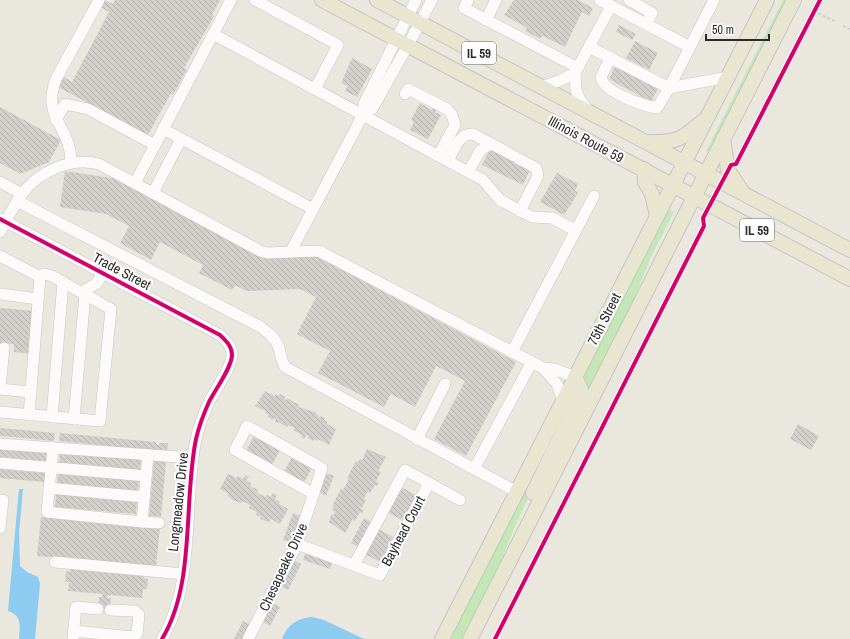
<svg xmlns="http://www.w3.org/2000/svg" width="850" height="639" viewBox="0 0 850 639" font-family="'Archivo Narrow',sans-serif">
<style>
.grass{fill:#c4e8b5}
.water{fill:#8dcbf1}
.building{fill:url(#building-back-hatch)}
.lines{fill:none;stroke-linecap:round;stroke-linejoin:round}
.minor-casing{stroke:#c7c6c5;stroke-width:12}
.major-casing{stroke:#c5c4c1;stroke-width:16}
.path{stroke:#cac9c8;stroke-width:1.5;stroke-dasharray:3 2;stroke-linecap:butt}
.minor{stroke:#fcfbfa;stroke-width:11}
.major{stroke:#e8e5d1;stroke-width:14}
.cycleway-casing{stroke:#fff;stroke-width:6}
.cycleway{stroke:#d6006c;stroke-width:4}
.labels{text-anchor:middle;stroke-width:4;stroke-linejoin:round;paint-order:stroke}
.shield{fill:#fff;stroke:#6a6a6a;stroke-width:1}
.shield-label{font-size:13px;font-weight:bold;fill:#2a2a2a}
.street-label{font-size:14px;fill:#2a2a2a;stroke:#fff}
</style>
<defs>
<pattern id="building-back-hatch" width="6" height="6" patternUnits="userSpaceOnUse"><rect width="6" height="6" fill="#d2d0cb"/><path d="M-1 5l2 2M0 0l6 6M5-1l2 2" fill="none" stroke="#b4b3ae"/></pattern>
</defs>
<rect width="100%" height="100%" fill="#eae7df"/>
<g class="grass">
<polygon points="783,0 788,0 708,152 706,151"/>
<polygon points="668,209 674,212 651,257 621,330 578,414 580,378"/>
<polygon points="572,392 577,394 516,524 483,604 465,639 447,639"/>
</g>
<g class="water">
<path d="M19 489H23L19 532 20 566 27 572 38 577 40 584 35 639H19C20 626 22 615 8 611Z"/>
<path d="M312 617 324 620 364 639H282C287 625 297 618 312 617Z"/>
</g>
<g class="building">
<polygon points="104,0 113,4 115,0 220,0 212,15 214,16 184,68 187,69 173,95 171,93 148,135 58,87 64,77 72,82 109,12 100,7"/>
<polygon points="514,0 578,0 593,8 589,16 582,12 565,47 547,38 542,36 540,39 525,31 527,28 522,25 504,15"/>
<polygon points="619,25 636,34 632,40 616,32"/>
<polygon points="635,41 658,53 649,70 626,58"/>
<polygon points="352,58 372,69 357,97 345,91 348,86 341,83"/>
<polygon points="615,66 658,89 651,102 609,79"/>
<polygon points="420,103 432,110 433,108 437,110 435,112 441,115 428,139 410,130 414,122 411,120"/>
<polygon points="0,107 61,140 49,162 20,174 0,163"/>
<polygon points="490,149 520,157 530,170 523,185 482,165"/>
<polygon points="65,171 118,179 263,257 314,255 516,362 466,456 434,439 465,381 436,366 415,407 391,394 384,407 318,373 330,351 297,334 316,297 300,289 246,291 235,285 232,290 199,273 203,265 160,242 151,260 120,243 129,226 106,214 60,207"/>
<polygon points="557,173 578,184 575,191 578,193 564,215 540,202"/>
<polygon points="0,308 36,311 32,354 14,352 14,344 0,343"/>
<polygon points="265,391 275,396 275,394 279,396 280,394 285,397 284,399 286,400 287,398 299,405 298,407 315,412 320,418 321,416 325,418 324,420 327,422 327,424 336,429 329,445 318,439 317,441 314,439 313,441 308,438 309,436 306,435 304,439 301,437 302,435 293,430 295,428 288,425 287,427 278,422 278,423 275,422 276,419 274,418 273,420 268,417 269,415 265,413 266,411 255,406"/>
<polygon points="798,424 819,436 811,450 790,439"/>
<polygon points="0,428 55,433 54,441 0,436"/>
<polygon points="60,433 156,442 156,444 159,445 160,443 168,443 167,452 59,441"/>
<polygon points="254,436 280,450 272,465 246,451"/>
<polygon points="0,447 47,452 46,462 0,457"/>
<polygon points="367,449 386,457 378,471 381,472 376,481 379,483 377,486 375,485 370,493 367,492 364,499 366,500 361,509 364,510 362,513 360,512 355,521 353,519 345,533 329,522 331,515 333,515 335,512 332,510 334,507 332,506 341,489 343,490 344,488 349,479 347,478 356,461 358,462 360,459 362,460"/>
<polygon points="60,453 141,460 140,470 59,463"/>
<polygon points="292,457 312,468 304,482 284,472"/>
<polygon points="154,460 166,461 161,517 149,516"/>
<polygon points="0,469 45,473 44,482 0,478"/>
<polygon points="326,473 334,476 326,496 318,492"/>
<polygon points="58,474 139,481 138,491 57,484"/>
<polygon points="228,474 237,478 238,476 243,479 245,475 249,477 246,481 251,483 250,486 258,490 257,493 266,497 267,495 271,497 273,493 277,495 275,499 280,502 279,504 288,509 280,524 271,519 269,522 260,519 261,517 256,515 257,512 249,508 250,505 242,501 241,503 232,500 232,499 227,496 229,494 220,489"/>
<polygon points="401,487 416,495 402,520 387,512"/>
<polygon points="56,493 137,501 136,514 55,507"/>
<polygon points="293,513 301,516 291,543 283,540"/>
<polygon points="41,517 160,528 156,567 37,556"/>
<polygon points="364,518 373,523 359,547 351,543"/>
<polygon points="378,529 393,537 380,562 365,554"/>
<polygon points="306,551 333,560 330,569 303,560"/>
<polygon points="293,560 301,564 288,590 280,586"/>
<polygon points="70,569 144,576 144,578 148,579 147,589 143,589 142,598 108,595 107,598 111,598 109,613 98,612 99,597 102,597 103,594 68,591 69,582 65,582 66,571 70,572"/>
<polygon points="272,603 280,607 270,626 263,622"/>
<polygon points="243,621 251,625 244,639 234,639"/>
</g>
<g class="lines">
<defs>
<g id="minor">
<polyline points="255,0 338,45 315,89"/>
<polyline points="468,0 464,8 578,68"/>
<polyline points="600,0 690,47 714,0"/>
<polyline points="629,0 652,13 646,24"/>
<polyline points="486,20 496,0"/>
<polyline points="213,34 483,180 500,200 504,202 532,217 552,218 575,230"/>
<polyline points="589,47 669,88 690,47"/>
<path d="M610 58 601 77C604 93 642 105 657 108L669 88 728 77"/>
<polyline points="543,86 559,81 575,73"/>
<polyline points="405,94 408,89 447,109 452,115 455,125 438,156"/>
<polyline points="588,110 580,100 576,90 575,73 611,6"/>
<polyline points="365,111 372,109 408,45 432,0"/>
<polyline points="56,120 65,104 88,109 155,145"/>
<polyline points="163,129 313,209"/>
<polyline points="519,159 536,168 538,176 520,211"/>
<path d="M448 161C454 150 459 133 473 134L514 156"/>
<path d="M71 162C71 126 41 118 56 79L99 0"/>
<polyline points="468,172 480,151 490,144"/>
<polyline points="0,182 22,194"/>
<polyline points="135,183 231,0"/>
<polyline points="153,193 181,139"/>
<path d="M17 201 259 326C267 332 276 338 279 348 281 356 281 360 285 367L517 492"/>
<path d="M1 219 220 335C226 341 232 346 232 355 232 367 215 390 209 402 204 413 199 426 196 439 183 502 196 583 162 639"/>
<path d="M0 232C7 220 13 206 22 194 39 171 71 157 99 164L260 251 267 253 319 251 543 368 557 384 563 400"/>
<polyline points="291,251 365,111 364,104 416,0"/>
<polyline points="0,256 40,277"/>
<polyline points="81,292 96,284 103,274"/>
<polyline points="0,294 38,299"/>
<polyline points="512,352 594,196"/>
<polyline points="543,368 554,369 575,377"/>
<polyline points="0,387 4,348"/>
<polyline points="0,389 30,392"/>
<polyline points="0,412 100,421 111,309 52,276 44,274 40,277 29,415"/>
<polyline points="52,417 63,282"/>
<polyline points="74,419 85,294"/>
<polyline points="417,439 445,384"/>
<polyline points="0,444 193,458"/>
<polyline points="53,448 47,512 142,522 148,455"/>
<polyline points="0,463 146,476"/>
<polyline points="474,469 532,362"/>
<polyline points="49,488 144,497"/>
<polyline points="0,500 3,500 0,528"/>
<polyline points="142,522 159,523"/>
<polyline points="297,544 380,575 429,483 460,500"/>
<polyline points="55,562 183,574"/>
<polyline points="354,565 405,470 429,483"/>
<polyline points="74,631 132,637 137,634 139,615 135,611 110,610"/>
<polyline points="73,639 76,607 98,609"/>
<polyline points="248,639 297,544 322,468 247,426 235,450 314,494"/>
</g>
<g id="major">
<polyline points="322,0 850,279"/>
<polyline points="377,0 850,250"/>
<polyline points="723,139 728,170 743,193"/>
<path d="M650 142C678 143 683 138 704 120"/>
<polyline points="644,169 645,182 652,194 657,216"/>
<polyline points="533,493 580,397 581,389 575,377"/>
<polyline points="442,639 767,0"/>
<polyline points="470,639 794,0"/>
</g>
</defs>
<use href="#minor" class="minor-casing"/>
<use href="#major" class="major-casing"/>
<g class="path">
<polyline points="814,11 836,22"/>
<polyline points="843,26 850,29"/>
</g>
<use href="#minor" class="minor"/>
<use href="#major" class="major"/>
<defs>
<g id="cycleway">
<path d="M0 219 220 335C226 341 232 346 232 355 232 367 215 390 209 402 204 413 199 426 196 439 183 502 196 583 162 639"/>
<polyline points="495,639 704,226 703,218 731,165 736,164 820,0"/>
</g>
</defs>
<use href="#cycleway" class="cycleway-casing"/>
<use href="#cycleway" class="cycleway"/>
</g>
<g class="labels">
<g class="shield">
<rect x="462" y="42" width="34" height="22" rx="3"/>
<rect x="740" y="219" width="34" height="22" rx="3"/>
</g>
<g class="shield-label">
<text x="479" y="58">IL 59</text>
<text x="757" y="235">IL 59</text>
</g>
<g class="street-label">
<text transform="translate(586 139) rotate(28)" y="5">Illinois Route 59</text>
<text transform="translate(122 271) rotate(28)" y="5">Trade Street</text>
<text transform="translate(604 319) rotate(-63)" y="5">75th Street</text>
<text transform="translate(178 502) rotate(-84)" y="5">Longmeadow Drive</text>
<text transform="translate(403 531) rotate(-62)" y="5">Bayhead Court</text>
<text transform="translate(283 567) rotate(-65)" y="5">Chesapeake Drive</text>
</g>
</g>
<path d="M706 34v6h63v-6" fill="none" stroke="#2a2a2a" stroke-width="2"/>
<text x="712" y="34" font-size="12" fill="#2a2a2a" stroke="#ffffff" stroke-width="3" paint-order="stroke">50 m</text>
</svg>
